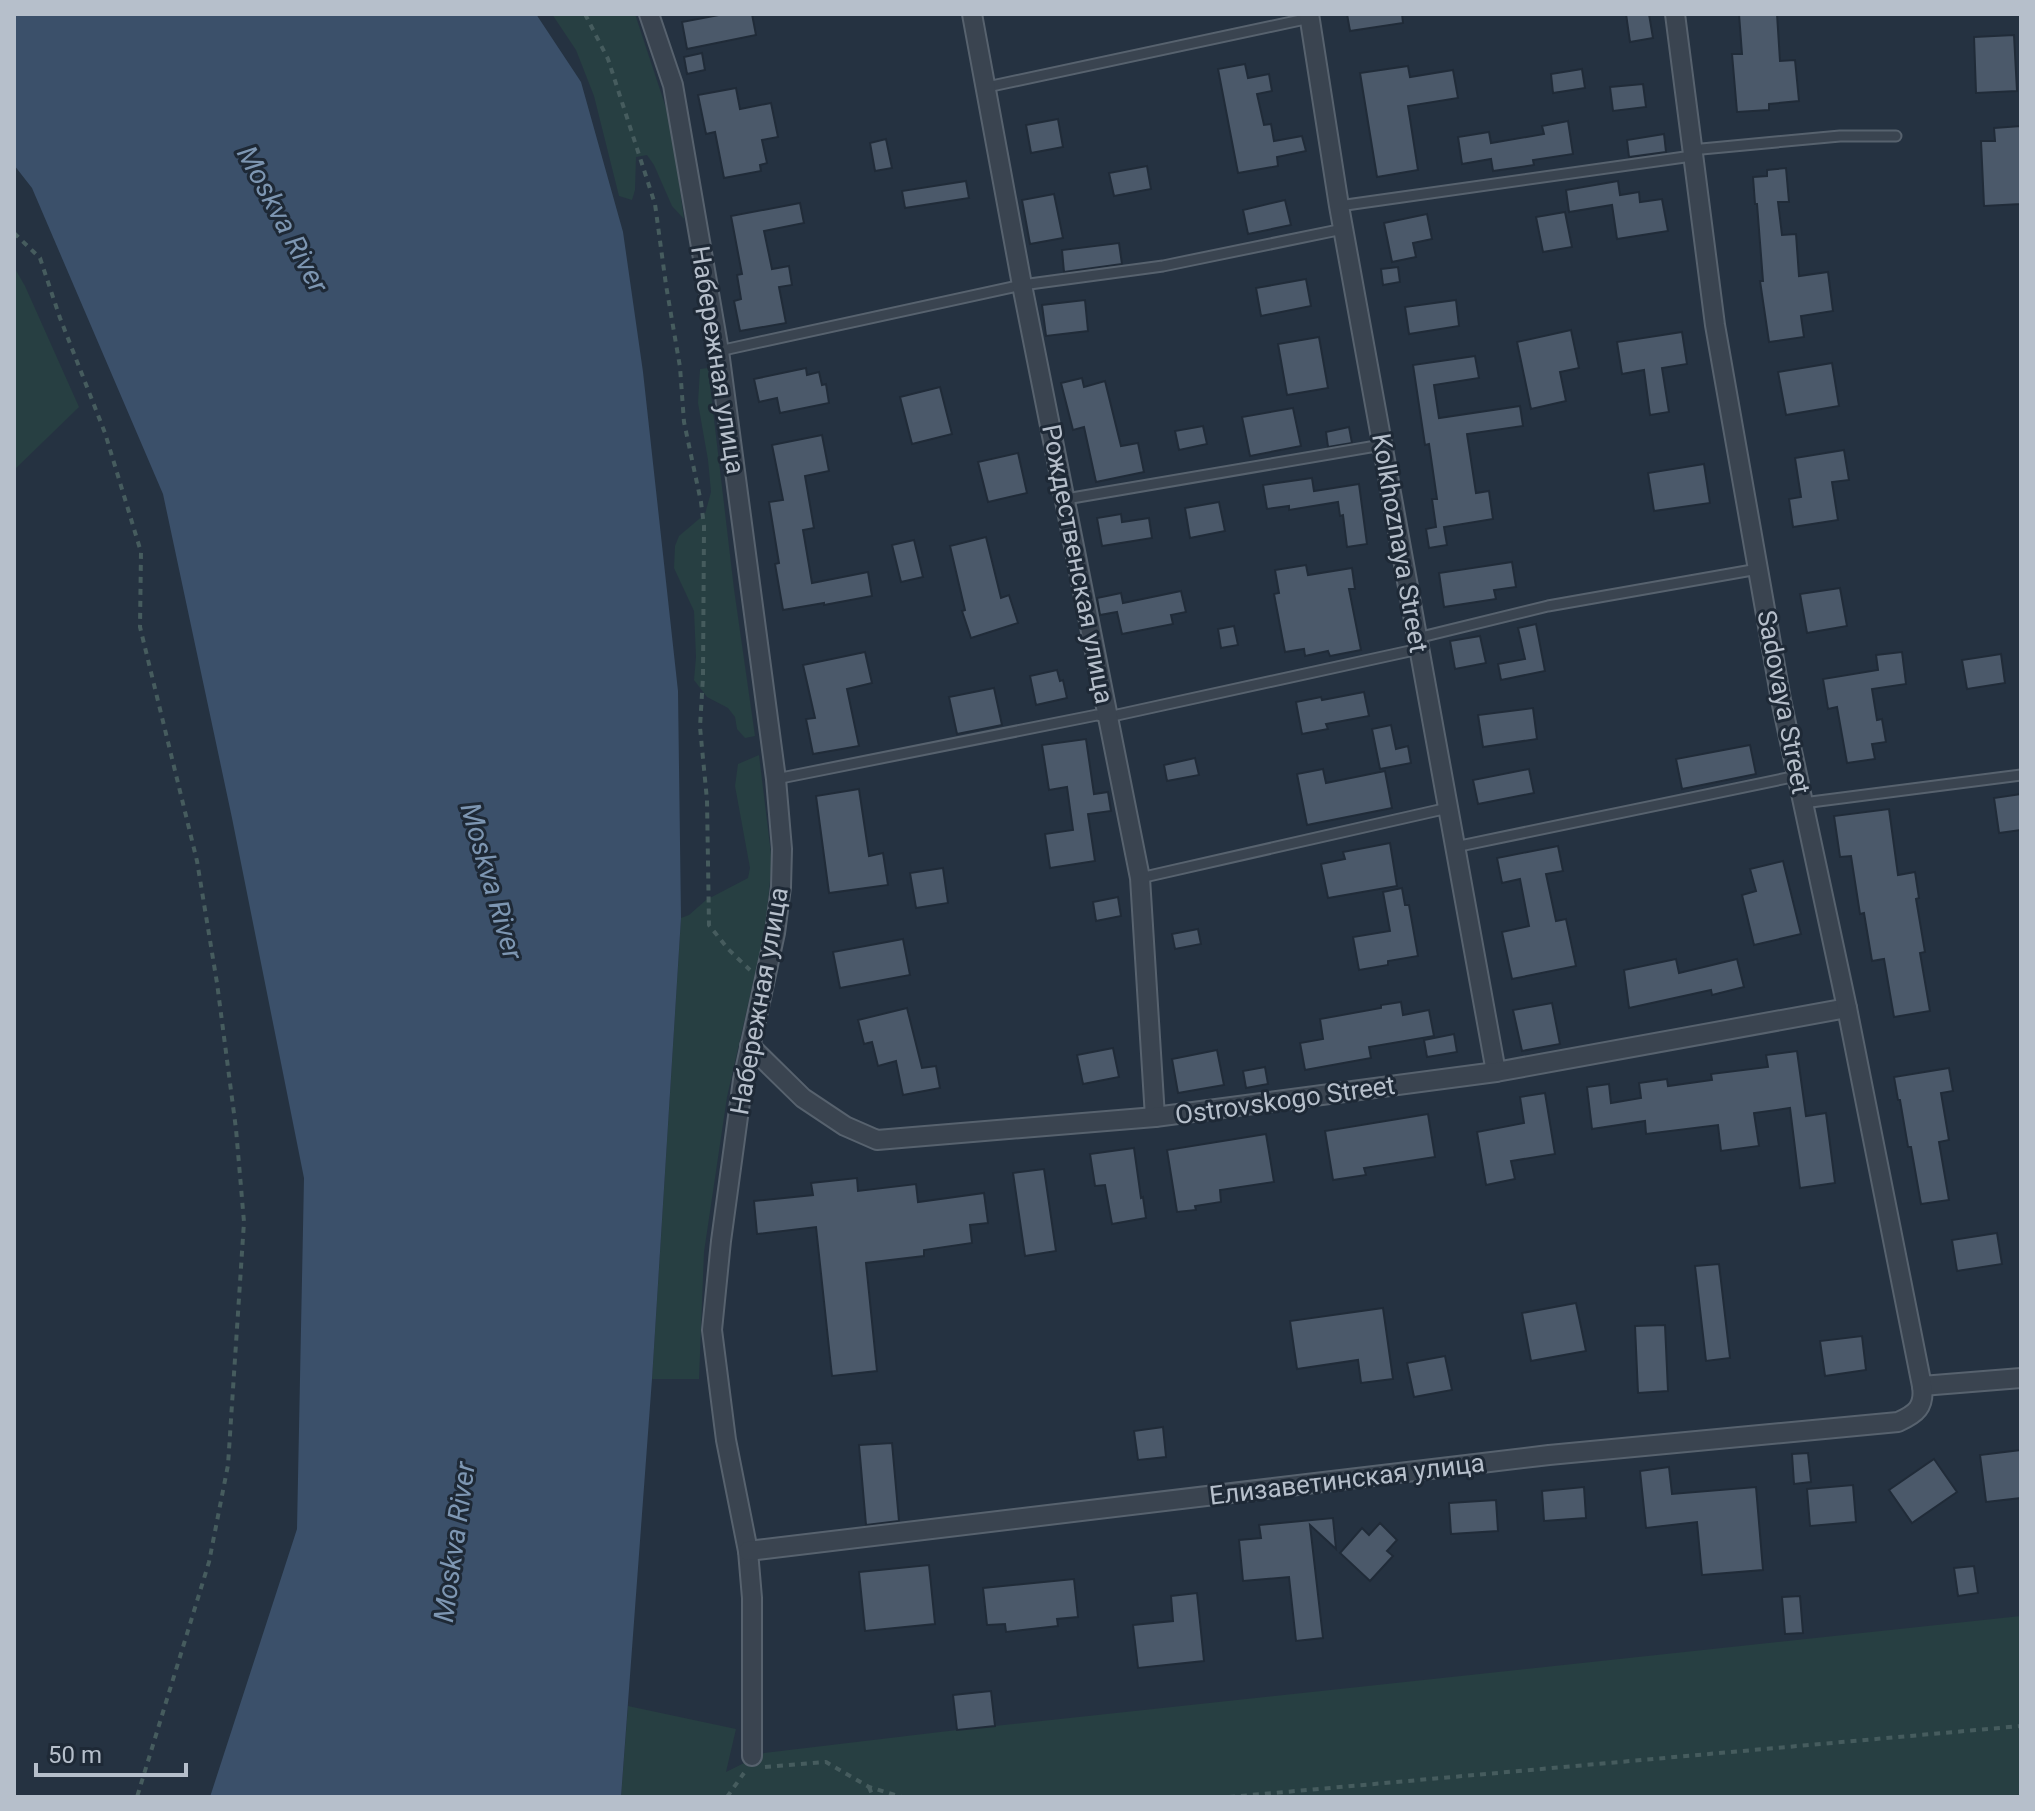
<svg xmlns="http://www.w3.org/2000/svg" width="2035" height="1811" viewBox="0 0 2035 1811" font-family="Roboto,sans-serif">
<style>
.green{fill:#273f42}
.water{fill:#3b506a}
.building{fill:#4b596a;stroke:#202b38;stroke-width:2}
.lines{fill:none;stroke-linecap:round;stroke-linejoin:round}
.service-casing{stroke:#57626e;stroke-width:13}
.minor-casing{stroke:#57626e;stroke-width:22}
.path{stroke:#465c5e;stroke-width:4;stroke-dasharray:6 6;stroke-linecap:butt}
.service{stroke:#3a4450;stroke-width:9}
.minor{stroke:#3a4450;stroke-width:18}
.labels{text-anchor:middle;stroke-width:6;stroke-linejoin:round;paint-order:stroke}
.street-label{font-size:26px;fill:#b6bfcb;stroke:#1e2936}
.water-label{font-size:28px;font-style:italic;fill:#7d96b2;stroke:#1e2936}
</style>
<rect width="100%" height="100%" fill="#253241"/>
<g class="green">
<polygon points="552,14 635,14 671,123 684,219 672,206 654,165 647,155 636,157 635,190 632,200 619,196 594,96 576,50"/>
<polygon points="14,267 25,286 79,407 14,470"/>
<polygon points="708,368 734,589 755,736 745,738 737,729 735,717 728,708 707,697 694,680 696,657 694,611 674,568 675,546 679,536 705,514 711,492 708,460 698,403 700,369"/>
<polygon points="759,755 772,862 765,930 727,1097 704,1252 699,1379 652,1379 681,918 689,915 706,900 748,878 750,868 735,786 738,764"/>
<polygon points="2021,1616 2021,1797 621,1797 628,1706 736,1729 726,1772 764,1753 957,1730"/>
</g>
<polygon class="water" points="14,14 536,14 581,82 623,232 643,372 678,691 681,918 652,1379 621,1797 210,1797 297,1529 304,1178 232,818 163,494 32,188 14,165"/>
<g class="building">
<polygon points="724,14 752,14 756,35 687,49 682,22"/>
<polygon points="1347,14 1402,14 1403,23 1350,31"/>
<polygon points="1626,14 1649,14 1653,38 1630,42"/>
<polygon points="1739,14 1777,14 1780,61 1795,60 1799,101 1769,104 1769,110 1737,112 1732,54 1742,54"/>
<polygon points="2014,35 2017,91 1976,93 1974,37"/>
<polygon points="702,53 705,70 687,74 684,57"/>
<polygon points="1245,64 1248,78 1269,74 1272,91 1257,94 1264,125 1271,124 1274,141 1302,136 1306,151 1277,157 1278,166 1238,173 1218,69"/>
<polygon points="1408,66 1410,77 1453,70 1458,98 1408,106 1418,170 1377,177 1360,73"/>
<polygon points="1582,69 1585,88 1553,93 1551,74"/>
<polygon points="1643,84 1646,107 1613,111 1610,87"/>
<polygon points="736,88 740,109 771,103 778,137 762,140 767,163 760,165 761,171 724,178 715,132 706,134 698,95"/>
<polygon points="1058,119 1063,147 1031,153 1026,125"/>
<polygon points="1568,121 1573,154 1533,160 1534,165 1493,171 1491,159 1462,164 1458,137 1489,132 1491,143 1544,134 1542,126"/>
<polygon points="2021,126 2021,204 1984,206 1981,141 1995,141 1994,128"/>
<polygon points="1664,134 1666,152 1629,157 1627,140"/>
<polygon points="886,139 892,168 875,171 870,143"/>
<polygon points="1147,166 1151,189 1114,196 1109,173"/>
<polygon points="1786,168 1789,202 1778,202 1782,235 1796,234 1799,276 1828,272 1833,311 1801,316 1804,337 1769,342 1760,281 1763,281 1757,204 1755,204 1753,177 1767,176 1767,170"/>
<polygon points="966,181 969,198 905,208 902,191"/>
<polygon points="1618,181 1620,195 1639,192 1640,202 1662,199 1668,231 1617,239 1612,205 1569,212 1566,190"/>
<polygon points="1054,194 1063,238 1030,244 1022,200"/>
<polygon points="1285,200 1291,225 1248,234 1243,210"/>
<polygon points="800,203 804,223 764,231 772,269 789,266 792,285 779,287 786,323 740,331 734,301 741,299 737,275 742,274 731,216"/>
<polygon points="1565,212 1572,247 1543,252 1536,217"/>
<polygon points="1427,214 1432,239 1413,243 1416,257 1392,262 1384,223"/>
<polygon points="1119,243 1122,264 1064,272 1062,250"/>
<polygon points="1398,267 1400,282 1383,285 1381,269"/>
<polygon points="1306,279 1311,306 1261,316 1256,288"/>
<polygon points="1085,300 1088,331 1046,336 1042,305"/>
<polygon points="1456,300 1459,326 1409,334 1405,307"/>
<polygon points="1571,330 1579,368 1560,372 1566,401 1531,409 1517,342"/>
<polygon points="1682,332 1687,364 1662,368 1669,412 1650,415 1644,370 1622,374 1617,342"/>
<polygon points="1319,337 1328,388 1287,395 1278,344"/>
<polygon points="1475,356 1479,378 1434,385 1439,418 1520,406 1523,426 1467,434 1476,493 1489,491 1493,519 1444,527 1447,545 1429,548 1426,529 1436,527 1432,499 1437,499 1429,444 1425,445 1413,365"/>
<polygon points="1832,363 1839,406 1786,415 1778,372"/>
<polygon points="806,368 807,375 819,372 822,385 826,384 829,403 780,413 777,398 759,402 754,379"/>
<polygon points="1082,378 1084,387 1105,381 1121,446 1138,443 1144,472 1096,482 1084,427 1073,430 1061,383"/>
<polygon points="940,387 952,434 912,444 900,397"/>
<polygon points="1293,408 1301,446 1250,456 1242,417"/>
<polygon points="1203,426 1207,444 1179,450 1175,431"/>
<polygon points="1349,427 1352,443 1328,447 1326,432"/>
<polygon points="822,435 829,471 805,476 814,528 803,530 812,583 868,572 872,596 824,605 824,603 783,610 775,564 779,563 769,502 783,500 772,445"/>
<polygon points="1844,450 1849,480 1832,482 1838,520 1793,527 1789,499 1801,497 1795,458"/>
<polygon points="1018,453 1027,493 988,502 978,462"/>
<polygon points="1704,464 1710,503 1654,511 1648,473"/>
<polygon points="1312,478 1314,491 1359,484 1367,544 1347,547 1343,515 1340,516 1338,502 1289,510 1289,506 1267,509 1263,485"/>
<polygon points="1219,502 1225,531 1190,538 1185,508"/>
<polygon points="1121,514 1122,522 1149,518 1152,538 1102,546 1097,518"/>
<polygon points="986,537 1001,598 1009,595 1018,623 971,638 962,611 965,610 950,546"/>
<polygon points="914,540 923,577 901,582 892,545"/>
<polygon points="1512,562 1516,587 1494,590 1496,599 1444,607 1439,573"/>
<polygon points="1306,565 1308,575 1352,568 1355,589 1349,589 1361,650 1330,656 1328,651 1305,656 1304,649 1285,652 1274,594 1279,593 1275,570"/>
<polygon points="1840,588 1847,626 1807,633 1800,594"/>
<polygon points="1181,591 1186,612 1171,615 1173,624 1122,634 1117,612 1100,615 1097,598 1121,593 1123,603"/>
<polygon points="1536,624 1545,671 1501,680 1498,664 1525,659 1518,628"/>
<polygon points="1234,626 1238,645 1221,648 1218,629"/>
<polygon points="1480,636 1486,663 1455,669 1450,641"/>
<polygon points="865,652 872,683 847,689 859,746 813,754 806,719 815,718 803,665"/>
<polygon points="1902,652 1906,684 1872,689 1877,720 1882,719 1886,742 1872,744 1875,759 1847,763 1837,707 1828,709 1823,679 1878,670 1876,655"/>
<polygon points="2001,654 2005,683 1967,689 1962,660"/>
<polygon points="1057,670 1060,681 1063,680 1067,698 1036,705 1030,676"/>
<polygon points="994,688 1002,725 957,734 949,697"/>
<polygon points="1364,692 1369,716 1326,724 1328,729 1302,734 1296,702 1321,697 1322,700"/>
<polygon points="1533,708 1537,739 1483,747 1478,715"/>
<polygon points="1391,725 1396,749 1408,746 1411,763 1380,769 1372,729"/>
<polygon points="1086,739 1094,794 1108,792 1111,811 1088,814 1095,861 1050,868 1045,834 1073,830 1067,787 1049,790 1042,745"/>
<polygon points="1750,745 1756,774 1682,789 1676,759"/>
<polygon points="1195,758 1199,775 1167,781 1164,765"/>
<polygon points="1323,769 1326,783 1385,771 1392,808 1307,825 1297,774"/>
<polygon points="1529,769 1534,793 1478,804 1473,780"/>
<polygon points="859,789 869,856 883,853 888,885 829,893 816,796"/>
<polygon points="2021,794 2021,830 1999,833 1994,798"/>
<polygon points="1889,809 1898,875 1915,872 1919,898 1916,899 1925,952 1920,953 1930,1011 1894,1017 1884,959 1872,961 1864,913 1860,914 1851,856 1840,857 1834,816"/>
<polygon points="1390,843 1397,886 1328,898 1321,864 1345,859 1343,852"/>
<polygon points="1558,846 1563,871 1546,874 1556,921 1566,919 1576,966 1512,979 1502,932 1529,926 1520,879 1502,883 1497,858"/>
<polygon points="1783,861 1801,934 1754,945 1742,895 1756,891 1750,869"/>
<polygon points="943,868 948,903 916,908 910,873"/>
<polygon points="1402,888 1405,905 1409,905 1418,956 1388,961 1388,965 1359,970 1353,937 1390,931 1383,892"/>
<polygon points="1118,897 1121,916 1096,921 1093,902"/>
<polygon points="1198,929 1201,944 1175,949 1172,934"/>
<polygon points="903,939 910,975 840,988 833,952"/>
<polygon points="1676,959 1679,973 1737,959 1744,987 1712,995 1711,990 1629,1008 1624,970"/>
<polygon points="1401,1002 1403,1015 1429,1010 1434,1036 1369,1047 1371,1058 1305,1070 1300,1043 1323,1039 1320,1019 1381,1008 1381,1005"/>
<polygon points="1552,1003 1560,1044 1522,1051 1513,1010"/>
<polygon points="907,1008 922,1068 936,1066 940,1088 903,1095 896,1061 878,1066 872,1042 864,1044 858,1020"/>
<polygon points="1454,1034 1457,1052 1427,1057 1424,1040"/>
<polygon points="1113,1048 1119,1077 1083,1084 1077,1055"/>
<polygon points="1217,1050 1224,1085 1178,1093 1172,1059"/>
<polygon points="1797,1051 1806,1116 1826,1113 1835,1183 1800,1188 1790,1108 1754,1113 1759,1146 1721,1151 1718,1125 1646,1134 1645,1121 1592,1129 1587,1087 1609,1084 1611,1103 1641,1098 1639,1083 1667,1079 1668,1086 1712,1080 1711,1074 1768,1067 1766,1055"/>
<polygon points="1265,1067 1268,1084 1246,1088 1243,1071"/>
<polygon points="1949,1068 1953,1091 1941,1093 1949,1140 1939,1142 1949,1200 1921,1204 1911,1147 1908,1147 1900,1100 1898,1100 1894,1077"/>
<polygon points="1545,1093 1555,1154 1511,1161 1515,1179 1486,1185 1477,1132 1524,1123 1520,1097"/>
<polygon points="1428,1114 1435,1157 1364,1168 1366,1175 1333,1180 1325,1131"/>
<polygon points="1266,1134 1274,1182 1220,1190 1221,1202 1195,1206 1196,1210 1177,1212 1167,1150"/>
<polygon points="1134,1148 1141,1198 1143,1197 1146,1218 1112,1224 1105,1185 1095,1186 1090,1154"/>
<polygon points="1044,1169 1056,1251 1025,1256 1013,1173"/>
<polygon points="857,1178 858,1191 916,1184 918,1202 984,1193 988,1223 970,1225 972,1243 924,1250 924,1256 866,1263 877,1371 832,1376 816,1227 757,1234 754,1201 813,1195 811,1183"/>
<polygon points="1997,1233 2002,1264 1957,1271 1952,1240"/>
<polygon points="1719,1264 1730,1358 1706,1361 1695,1266"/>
<polygon points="1576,1303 1586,1351 1531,1361 1522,1313"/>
<polygon points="1383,1308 1393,1379 1361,1383 1358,1360 1297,1369 1290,1321"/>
<polygon points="1665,1325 1668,1391 1638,1393 1635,1326"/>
<polygon points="1862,1336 1866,1370 1825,1376 1820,1341"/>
<polygon points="1445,1356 1452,1390 1414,1397 1407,1363"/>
<polygon points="1163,1427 1166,1457 1138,1460 1134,1431"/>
<polygon points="892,1443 899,1521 866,1525 859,1445"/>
<polygon points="2021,1450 2021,1498 1986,1502 1980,1455"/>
<polygon points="1808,1453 1811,1482 1794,1484 1792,1454"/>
<polygon points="1934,1459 1957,1492 1912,1523 1889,1490"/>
<polygon points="1669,1467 1672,1494 1756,1487 1763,1570 1702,1575 1697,1522 1646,1528 1640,1471"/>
<polygon points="1853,1485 1856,1522 1810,1526 1807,1489"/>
<polygon points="1584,1487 1586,1518 1544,1521 1542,1491"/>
<polygon points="1496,1500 1498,1531 1451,1534 1449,1503"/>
<polygon points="1333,1518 1336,1549 1310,1525 1323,1638 1296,1641 1289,1577 1243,1581 1239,1540 1261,1538 1259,1525"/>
<polygon points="1380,1523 1397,1540 1387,1551 1393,1556 1370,1581 1340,1553 1362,1528 1369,1535"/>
<polygon points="929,1565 935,1624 865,1631 859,1572"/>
<polygon points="1974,1566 1978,1593 1958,1596 1954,1568"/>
<polygon points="1074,1579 1078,1617 1057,1619 1058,1626 1006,1632 1005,1624 987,1625 983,1588"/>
<polygon points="1197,1593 1204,1661 1138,1668 1133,1625 1173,1621 1171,1596"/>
<polygon points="1800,1596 1803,1633 1785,1634 1782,1597"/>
<polygon points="991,1691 995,1726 957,1730 953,1695"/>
</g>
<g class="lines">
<defs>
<g id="service">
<polyline points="987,87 1310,18"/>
<polyline points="1691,150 1840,136 1896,136"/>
<polyline points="1339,206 1692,156"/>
<polyline points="719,351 1022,285 1163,266 1343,229"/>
<polyline points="1066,499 1382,445"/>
<polyline points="1417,638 1548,606 1758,569"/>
<polyline points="776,779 1097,715 1108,717 1419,649"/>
<polyline points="1803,803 2021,775"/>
<polyline points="1455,847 1797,776"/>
<polyline points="1140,878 1448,808"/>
</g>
<g id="minor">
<polyline points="649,14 673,85 719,351 776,779 782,849 781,887 775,933 743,1080 721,1241 712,1330 726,1440 748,1551 752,1598 752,1756"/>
<polyline points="972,14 1022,285 1140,878 1155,1117"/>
<polyline points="1309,14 1339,206 1496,1072"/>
<polyline points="750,1046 803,1098 845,1126 877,1140 1155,1117 1496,1072 1847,1008"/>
<polyline points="1922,1386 2021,1378"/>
<path d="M748 1551 1549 1455 1898 1422C1916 1414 1925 1407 1922 1386L1847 1008 1781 700 1715 325 1675 14"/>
</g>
</defs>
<use href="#service" class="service-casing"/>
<use href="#minor" class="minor-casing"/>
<g class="path">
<polyline points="585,14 608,59 655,204 666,285 680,367 684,422 701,502 704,526 703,677 700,727 707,800 709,925 728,949 750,970"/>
<polyline points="14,233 40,258 60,318 105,433 141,552 140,627 197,861 217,983 236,1129 244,1222 228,1465 209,1562 137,1797"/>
<polyline points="765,1767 826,1762 869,1787 902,1797"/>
<polyline points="869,1787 873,1797"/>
<polyline points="727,1797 744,1773"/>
<polyline points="1229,1797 2021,1726"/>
</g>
<use href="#service" class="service"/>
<use href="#minor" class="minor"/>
</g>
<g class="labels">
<g class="street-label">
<text transform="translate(718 360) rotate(81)" y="9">Набережная улица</text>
<text transform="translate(1400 543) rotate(80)" y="9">Kolkhoznaya Street</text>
<text transform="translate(1078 564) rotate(79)" y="9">Рождественская улица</text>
<text transform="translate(1784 702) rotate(79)" y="9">Sadovaya Street</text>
<text transform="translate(759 1001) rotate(-80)" y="9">Набережная улица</text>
<text transform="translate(1285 1100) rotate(-8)" y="9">Ostrovskogo Street</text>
<text transform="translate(1347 1479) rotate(-7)" y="9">Елизаветинская улица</text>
</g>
<g class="water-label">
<text transform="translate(283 219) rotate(62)" y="10">Moskva River</text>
<text transform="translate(492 881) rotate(74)" y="10">Moskva River</text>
<text transform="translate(454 1542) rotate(-82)" y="10">Moskva River</text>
</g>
</g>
<rect width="2035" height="1811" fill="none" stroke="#b6bfcb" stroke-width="32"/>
<path d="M36 1763v12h150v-12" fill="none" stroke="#b6bfcb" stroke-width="4"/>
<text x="48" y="1763" font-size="24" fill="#b6bfcb" stroke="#1e2936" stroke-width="6" paint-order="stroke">50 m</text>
</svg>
